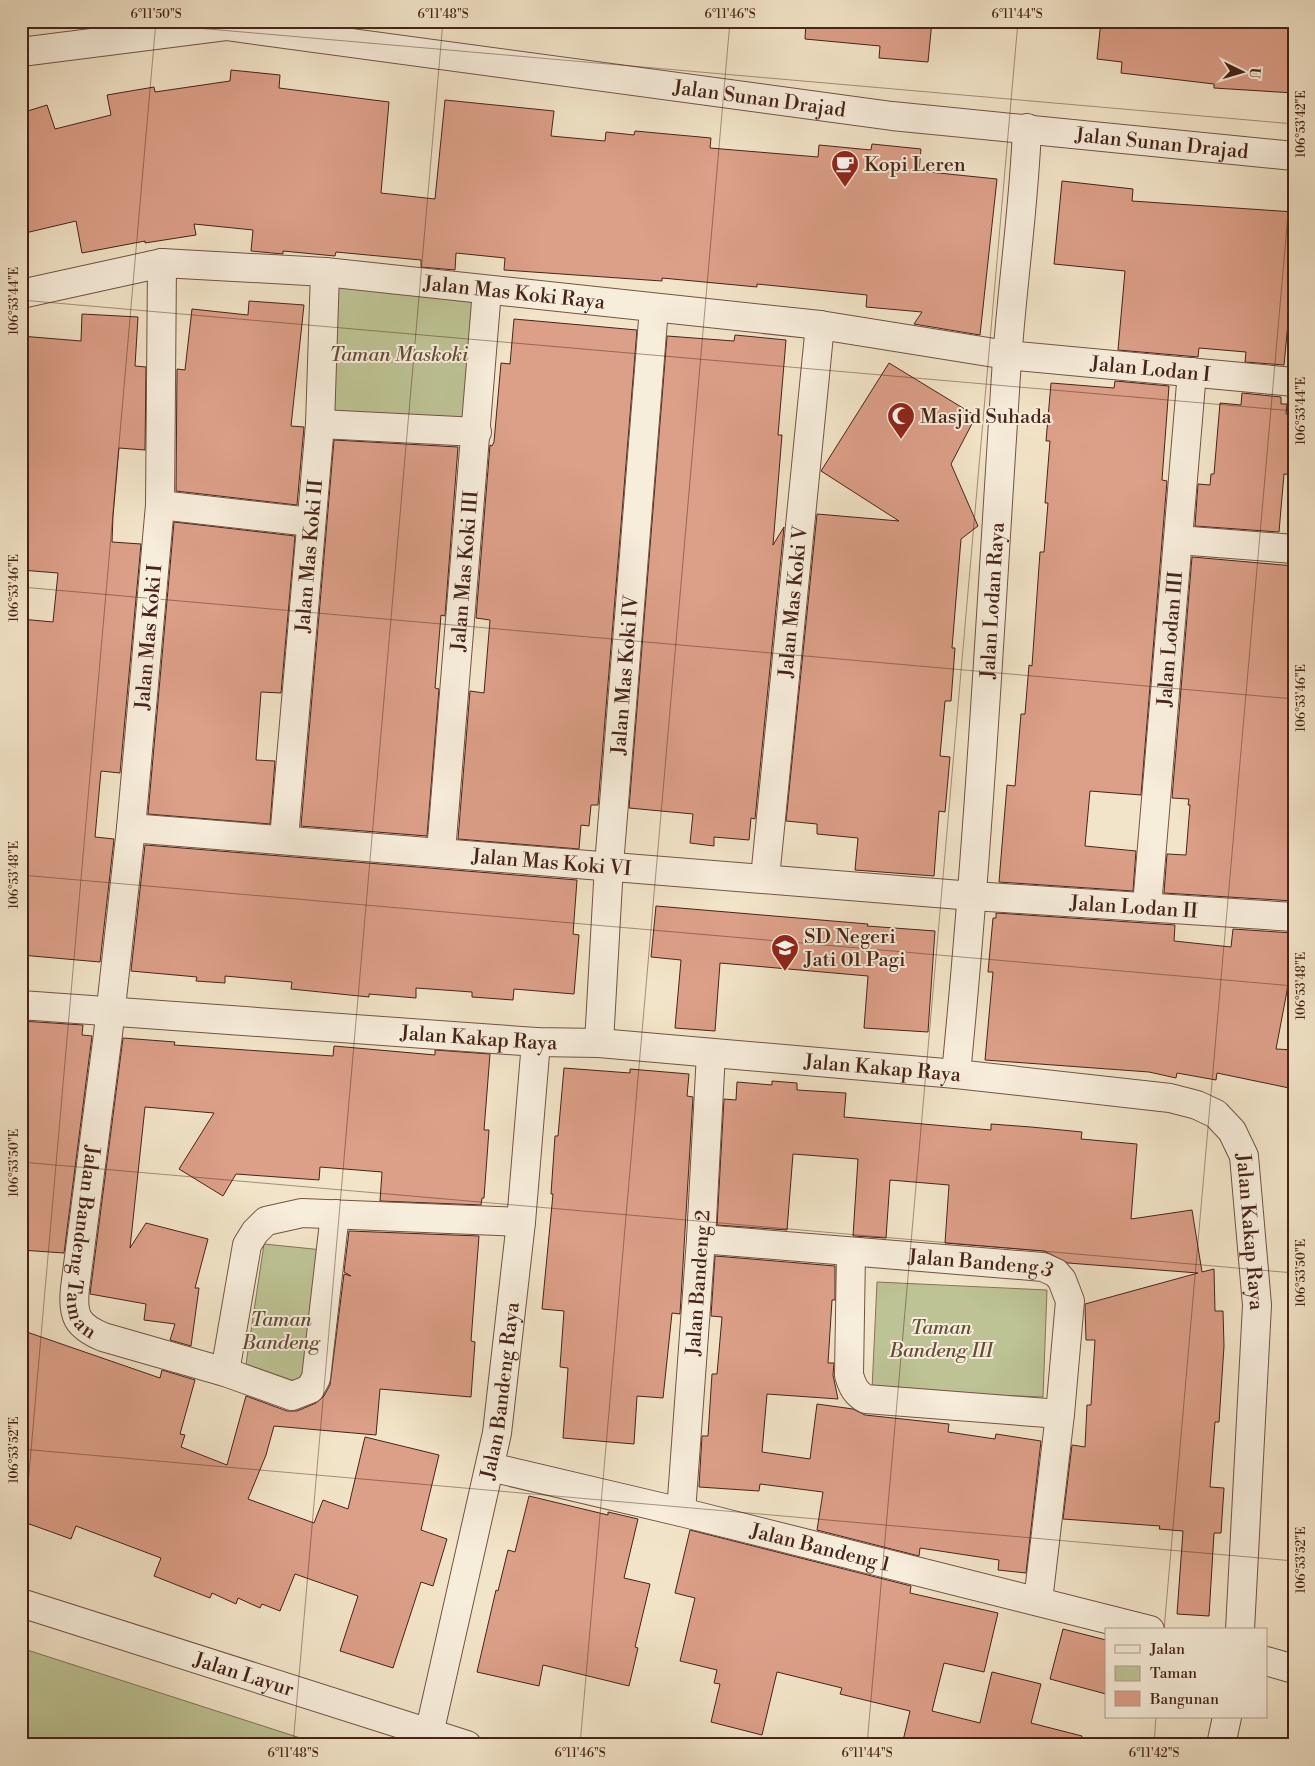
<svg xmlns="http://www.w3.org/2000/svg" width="1315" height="1766" viewBox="0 0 1315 1766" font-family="'Libre Bodoni',serif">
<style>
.green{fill:#bdc394;stroke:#827456}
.building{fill:#dc9f88;stroke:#472417}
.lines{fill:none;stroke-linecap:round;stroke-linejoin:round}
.minor-casing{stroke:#725443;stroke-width:30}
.minor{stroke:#f7eddb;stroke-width:28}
.ticks{fill:none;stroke:#472417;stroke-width:1;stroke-opacity:0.45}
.labels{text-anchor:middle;stroke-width:4;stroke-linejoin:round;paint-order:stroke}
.street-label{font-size:20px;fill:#472417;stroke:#f7eddb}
.poi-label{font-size:20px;fill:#472417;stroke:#f7eddb;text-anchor:start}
.park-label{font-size:20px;font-style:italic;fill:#644c36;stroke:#f7eddb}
.neatline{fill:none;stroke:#472417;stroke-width:2}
.ticks-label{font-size:12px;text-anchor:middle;fill:#472417}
</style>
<rect width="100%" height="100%" fill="#f2e4c8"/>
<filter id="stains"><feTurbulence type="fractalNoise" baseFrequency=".004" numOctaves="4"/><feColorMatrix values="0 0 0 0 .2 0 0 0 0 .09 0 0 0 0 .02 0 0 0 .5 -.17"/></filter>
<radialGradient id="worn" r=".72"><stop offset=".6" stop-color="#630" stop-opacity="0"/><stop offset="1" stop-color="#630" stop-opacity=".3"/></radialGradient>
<g class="green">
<polygon points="333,281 480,297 470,423 327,416"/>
<polygon points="264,1244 323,1250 303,1384 246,1364"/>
<polygon points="877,1282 1047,1290 1043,1397 872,1390"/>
<polygon points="21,1648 322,1745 21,1745"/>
</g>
<g class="building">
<polygon points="806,21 932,21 928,62 879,58 880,46 805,39"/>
<polygon points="1101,21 1294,21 1294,93 1214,88 1214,84 1121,73 1122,62 1097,59"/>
<polygon points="231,70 280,75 279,88 389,102 381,193 435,199 445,100 554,111 551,136 605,141 606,132 634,135 635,131 711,138 710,148 818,157 819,145 871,150 872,144 921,149 919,171 997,179 980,335 914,324 922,312 866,307 867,295 757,284 757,287 662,278 662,281 504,270 505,258 456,253 455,270 421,267 421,260 336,252 335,256 283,251 283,254 251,251 253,230 194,224 196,235 145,243 145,241 82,253 76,221 21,234 21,113 47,105 55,129 111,115 107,95 154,87 155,92 230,81"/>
<polygon points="1062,181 1133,189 1132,201 1294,212 1294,292 1291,292 1284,365 1245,362 1246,352 1199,348 1198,357 1118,350 1125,271 1054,264"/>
<polygon points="249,301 304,305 291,426 304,427 297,505 176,491 177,369 185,370 192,309 248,315"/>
<polygon points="82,314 138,317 135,366 146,367 145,450 119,448 113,516 112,542 141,544 120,773 101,771 95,837 114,839 100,962 21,955 21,619 53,622 58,573 21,570 21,336 81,341"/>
<polygon points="514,319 637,330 598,805 591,805 589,826 581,825 579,849 458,839 470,691 484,693 490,620 476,618 490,445 492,446 494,442 501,363 510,364"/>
<polygon points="735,335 786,340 778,435 782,435 773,545 784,527 755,819 751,818 749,840 714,837 714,846 690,843 693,814 629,808 667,336 734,341"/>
<polygon points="889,363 976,416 951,464 978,526 961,539 952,648 955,648 951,701 945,701 940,756 950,757 945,812 939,811 934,876 855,870 858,838 817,834 817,824 786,821 817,514 899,521 821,471"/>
<polygon points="1115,381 1169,386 1162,480 1167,481 1141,795 1090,791 1085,846 1136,851 1133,891 999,882 1007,785 1015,786 1021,714 1025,714 1029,665 1032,666 1040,552 1044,552 1048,503 1045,503 1050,441 1046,441 1051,383 1114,388"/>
<polygon points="1242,393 1281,397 1281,404 1287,404 1286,414 1294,415 1294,475 1284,474 1279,532 1195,526 1198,484 1210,485 1211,474 1214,474 1220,403 1241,405"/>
<polygon points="334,440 458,447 445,616 441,615 435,688 439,689 427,836 301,826"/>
<polygon points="174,522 295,536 281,693 261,692 256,760 275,761 270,824 148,814"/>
<polygon points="1192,557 1294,566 1294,901 1164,893 1167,854 1186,855 1190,805 1188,805 1189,799 1172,798"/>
<polygon points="145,845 577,880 573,934 579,935 574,994 514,989 513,1000 472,997 472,992 416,988 416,998 369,994 369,997 291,989 292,982 225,976 225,983 196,981 197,977 131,971"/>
<polygon points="656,906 868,924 867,926 935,931 928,1032 864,1028 868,976 720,963 715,1031 675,1028 681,960 651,957"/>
<polygon points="996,913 1175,925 1174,941 1231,947 1233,929 1293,933 1287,991 1276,1049 1294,1050 1294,1089 1217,1073 1216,1080 1177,1073 1176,1078 1149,1072 985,1060 993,972 988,972 993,918 996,918"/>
<polygon points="21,1021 83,1025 82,1035 92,1036 64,1253 21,1250"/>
<polygon points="123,1038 175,1042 174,1045 333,1056 334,1046 435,1055 435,1050 490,1054 484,1130 489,1130 484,1198 482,1198 481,1205 380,1201 382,1172 320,1167 319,1180 236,1174 223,1196 179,1169 214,1113 145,1107 130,1248 146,1223 208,1239 195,1288 199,1288 191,1346 170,1340 175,1324 144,1320 146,1304 90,1294"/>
<polygon points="564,1068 630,1073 630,1069 689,1074 687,1096 693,1097 680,1314 672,1313 663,1398 637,1396 634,1444 563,1438 568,1368 560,1367 564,1311 542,1309 553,1194 551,1194 555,1136 558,1136"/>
<polygon points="772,1081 797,1083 797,1090 846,1093 844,1117 991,1130 991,1124 1031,1127 1082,1132 1081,1139 1137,1144 1131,1219 1192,1210 1202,1272 1214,1269 1215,1311 1223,1311 1224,1346 1219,1422 1215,1422 1210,1487 1224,1488 1221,1533 1214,1533 1209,1616 1177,1614 1183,1531 1159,1529 1160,1526 1063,1519 1072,1445 1085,1447 1087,1405 1091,1405 1095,1340 1086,1340 1085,1304 1198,1273 1068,1263 1044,1251 945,1243 949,1185 890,1180 886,1238 853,1236 858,1159 793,1154 787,1230 717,1225 724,1099 736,1100 737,1082 772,1085"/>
<polygon points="349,1231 479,1236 471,1341 475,1342 471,1397 380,1389 376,1435 274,1426 266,1455 248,1499 314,1523 323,1500 348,1509 365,1437 439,1455 421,1530 447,1539 433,1586 421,1582 393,1668 340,1651 358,1596 295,1574 280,1611 262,1604 260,1608 238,1598 236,1604 212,1593 210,1598 154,1576 161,1558 76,1526 71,1539 21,1521 21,1330 160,1378 162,1370 195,1380 180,1434 185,1435 181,1447 227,1465 246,1396 287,1411 297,1411 316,1403 324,1396 330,1385 344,1274 351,1276 344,1272"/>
<polygon points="715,1256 835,1266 835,1300 832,1300 828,1363 834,1363 833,1375 838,1399 767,1394 762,1452 810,1459 817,1404 853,1409 865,1415 949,1424 948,1432 995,1439 996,1434 1041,1441 1026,1573 998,1570 999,1560 920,1548 919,1556 817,1530 823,1492 760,1484 759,1491 699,1487 702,1436 708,1436 712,1374 717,1374 722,1317 711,1316"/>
<polygon points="529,1496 608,1515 608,1512 638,1519 624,1578 650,1584 635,1647 638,1648 629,1686 543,1665 539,1686 477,1672 496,1590 498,1591 508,1550 515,1552"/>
<polygon points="690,1530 911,1586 910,1593 998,1613 984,1672 944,1663 932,1711 980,1723 992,1672 1041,1684 1031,1723 1082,1736 1081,1745 902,1745 910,1711 840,1694 842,1688 777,1672 762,1735 711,1722 720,1684 714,1683 717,1670 680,1661 695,1598 675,1593"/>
<polygon points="1063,1629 1106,1640 1106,1694 1050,1679"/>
</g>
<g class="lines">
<defs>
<g id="minor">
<path id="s1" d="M21 52 226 26 892 116 1294 156"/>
<path id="s2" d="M162 263 160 505 131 828 108 1034 75 1288C72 1316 77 1326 103 1337L225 1372 247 1245 255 1232 266 1221 302 1213 521 1222"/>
<path id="s3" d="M21 294 162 263 325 272 820 325 1007 355 1294 382"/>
<polyline points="320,424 477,432"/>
<polyline points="160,505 311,522"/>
<polyline points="1178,540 1294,549"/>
<path id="s4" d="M131 828 973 896 1294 917"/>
<path id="s5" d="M284 839 320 424 325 272"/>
<path id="s6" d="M441 852 487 290"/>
<path id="s7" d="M765 878 820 325"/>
<path id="s8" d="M1147 906 1192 372"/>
<path id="s9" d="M21 1005 536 1042 599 1043 956 1074 1170 1098 1197 1105 1216 1114 1232 1131 1244 1156 1257 1305 1240 1630"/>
<path id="s10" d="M599 1043 609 865 654 308"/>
<path id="s11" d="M956 1074C979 841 991 608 1006 375 1011 292 1024 210 1027 128"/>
<path id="s12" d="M701 1239 1043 1267 1056 1273 1062 1280 1070 1301 1060 1414 1038 1601"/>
<path d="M851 1253 849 1375C852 1386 856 1394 866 1399L1060 1414"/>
<polyline points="225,1372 292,1396 310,1389 316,1378 335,1214"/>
<path id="s13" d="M490 1467 681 1512 1150 1630"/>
<path id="s14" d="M681 1512 701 1239 711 1053"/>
<path id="s15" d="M21 1603 467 1745"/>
<polyline points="1266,1661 1294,1669"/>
<path id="s16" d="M429 1734 497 1433 521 1222 536 1042"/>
<polyline points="1221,1745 1227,1717"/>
</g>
</defs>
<use href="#minor" class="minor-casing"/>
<use href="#minor" class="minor"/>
</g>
<path class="ticks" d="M117 21 1294 124M21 300 1294 411M21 587 1294 699M21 875 1294 986M21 1162 1294 1273M21 1449 1294 1561M21 1565 156 21M1164 1630 1294 146M21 1737 113 1745M293 1745 443 21M580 1745 730 21M867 1745 1018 21M1154 1745 1156 1717"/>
<defs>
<symbol id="cafe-pin" viewBox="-11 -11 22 30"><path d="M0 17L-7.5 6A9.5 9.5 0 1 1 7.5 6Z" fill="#8f2418" stroke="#f7eddb"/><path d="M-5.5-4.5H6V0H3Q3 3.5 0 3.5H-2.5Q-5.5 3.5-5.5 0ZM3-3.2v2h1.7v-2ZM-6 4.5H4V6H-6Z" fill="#fff"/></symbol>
<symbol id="mosque-pin" viewBox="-11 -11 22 30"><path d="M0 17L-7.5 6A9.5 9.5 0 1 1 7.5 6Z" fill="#8f2418" stroke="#f7eddb"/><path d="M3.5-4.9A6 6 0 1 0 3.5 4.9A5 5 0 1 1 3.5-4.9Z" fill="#fff"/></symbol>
<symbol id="school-pin" viewBox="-11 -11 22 30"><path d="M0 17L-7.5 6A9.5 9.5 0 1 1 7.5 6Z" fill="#8f2418" stroke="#f7eddb"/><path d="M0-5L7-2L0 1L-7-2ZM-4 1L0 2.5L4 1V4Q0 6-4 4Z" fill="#fff"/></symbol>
</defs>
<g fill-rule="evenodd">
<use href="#cafe-pin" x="829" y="148" width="32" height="43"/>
<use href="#mosque-pin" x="885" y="400" width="32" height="43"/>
<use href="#school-pin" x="769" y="932" width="32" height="43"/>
</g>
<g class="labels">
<g class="street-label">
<text dy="7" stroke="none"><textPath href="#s1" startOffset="745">Jalan Sunan Drajad</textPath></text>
<text dy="7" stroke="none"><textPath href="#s1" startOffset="1150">Jalan Sunan Drajad</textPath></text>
<text dy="7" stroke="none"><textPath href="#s3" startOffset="498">Jalan Mas Koki Raya</textPath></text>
<text dy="7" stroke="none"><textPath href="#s3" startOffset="1139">Jalan Lodan I</textPath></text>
<text dy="7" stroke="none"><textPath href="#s5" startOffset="284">Jalan Mas Koki II</textPath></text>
<text dy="7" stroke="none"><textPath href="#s6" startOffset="282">Jalan Mas Koki III</textPath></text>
<text dy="7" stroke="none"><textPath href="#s7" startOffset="278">Jalan Mas Koki V</textPath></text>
<text dy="7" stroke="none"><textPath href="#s11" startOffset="475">Jalan Lodan Raya</textPath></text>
<text transform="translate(148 637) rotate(-85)" y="7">Jalan Mas Koki I</text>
<text dy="7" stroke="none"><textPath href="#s8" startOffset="268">Jalan Lodan III</textPath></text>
<text dy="7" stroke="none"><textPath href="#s10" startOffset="369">Jalan Mas Koki IV</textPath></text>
<text dy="7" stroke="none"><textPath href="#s4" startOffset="422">Jalan Mas Koki VI</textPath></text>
<text dy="7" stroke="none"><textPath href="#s4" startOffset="1006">Jalan Lodan II</textPath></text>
<text dy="7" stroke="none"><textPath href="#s9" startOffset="459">Jalan Kakap Raya</textPath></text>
<text dy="7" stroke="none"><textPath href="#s9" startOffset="864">Jalan Kakap Raya</textPath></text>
<text dy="7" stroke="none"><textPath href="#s9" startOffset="1329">Jalan Kakap Raya</textPath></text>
<text dy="7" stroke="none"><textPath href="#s2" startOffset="985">Jalan Bandeng Taman</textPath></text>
<text dy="7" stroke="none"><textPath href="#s12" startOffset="281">Jalan Bandeng 3</textPath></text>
<text dy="7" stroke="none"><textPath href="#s14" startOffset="230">Jalan Bandeng 2</textPath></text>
<text dy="7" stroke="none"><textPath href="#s16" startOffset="351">Jalan Bandeng Raya</textPath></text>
<text dy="7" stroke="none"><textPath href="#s13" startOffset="340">Jalan Bandeng 1</textPath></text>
<text dy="7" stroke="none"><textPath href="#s15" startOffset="234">Jalan Layur</textPath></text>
</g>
<g class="poi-label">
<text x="864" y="171">Kopi Leren</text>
<text x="920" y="423">Masjid Suhada</text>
<text x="804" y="943">SD Negeri<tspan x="804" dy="23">Jati 01 Pagi</tspan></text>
</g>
<g class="park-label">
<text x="399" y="361">Taman Maskoki</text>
<text x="281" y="1326">Taman<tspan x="281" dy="23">Bandeng</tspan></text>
<text x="941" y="1334">Taman<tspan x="941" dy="23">Bandeng III</tspan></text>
</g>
</g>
<rect width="1315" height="1766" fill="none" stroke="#f2e4c8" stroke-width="55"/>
<rect x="1105" y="1628" width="162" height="90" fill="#f7eddb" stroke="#b19d8d"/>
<rect x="1115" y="1645" width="25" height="8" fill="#f7eddb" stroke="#b19d8d"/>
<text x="1150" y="1654" font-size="15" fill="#472417">Jalan</text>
<rect x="1115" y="1666" width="25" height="15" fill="#bdc394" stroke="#b19d8d"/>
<text x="1150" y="1678" font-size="15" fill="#472417">Taman</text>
<rect x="1115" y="1691" width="25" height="15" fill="#dc9f88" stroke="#b19d8d"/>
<text x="1150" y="1704" font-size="15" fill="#472417">Bangunan</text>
<g transform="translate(1242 72) rotate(95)" stroke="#f7eddb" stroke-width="4" paint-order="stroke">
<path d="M0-4L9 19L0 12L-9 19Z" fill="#472417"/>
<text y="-8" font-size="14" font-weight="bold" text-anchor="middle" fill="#472417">U</text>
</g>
<rect x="28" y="28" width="1260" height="1710" class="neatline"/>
<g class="ticks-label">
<text x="156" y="18">6°11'50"S</text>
<text x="443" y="18">6°11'48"S</text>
<text x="730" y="18">6°11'46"S</text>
<text x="1017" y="18">6°11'44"S</text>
<text transform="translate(1301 124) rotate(-90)" y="4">106°53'42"E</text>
<text transform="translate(14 301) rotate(-90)" y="4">106°53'44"E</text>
<text transform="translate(1301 411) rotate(-90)" y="4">106°53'44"E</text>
<text transform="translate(14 588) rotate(-90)" y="4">106°53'46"E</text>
<text transform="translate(1301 698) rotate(-90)" y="4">106°53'46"E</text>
<text transform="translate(14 875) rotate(-90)" y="4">106°53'48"E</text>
<text transform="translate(1301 986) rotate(-90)" y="4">106°53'48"E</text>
<text transform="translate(14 1163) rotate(-90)" y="4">106°53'50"E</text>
<text transform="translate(1301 1273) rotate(-90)" y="4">106°53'50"E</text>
<text transform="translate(14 1450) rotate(-90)" y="4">106°53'52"E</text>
<text transform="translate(1301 1560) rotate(-90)" y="4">106°53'52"E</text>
<text x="293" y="1757">6°11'48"S</text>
<text x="580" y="1757">6°11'46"S</text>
<text x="867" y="1757">6°11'44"S</text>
<text x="1154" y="1757">6°11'42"S</text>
</g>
<rect width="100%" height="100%" filter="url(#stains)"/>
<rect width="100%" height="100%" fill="url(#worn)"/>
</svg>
